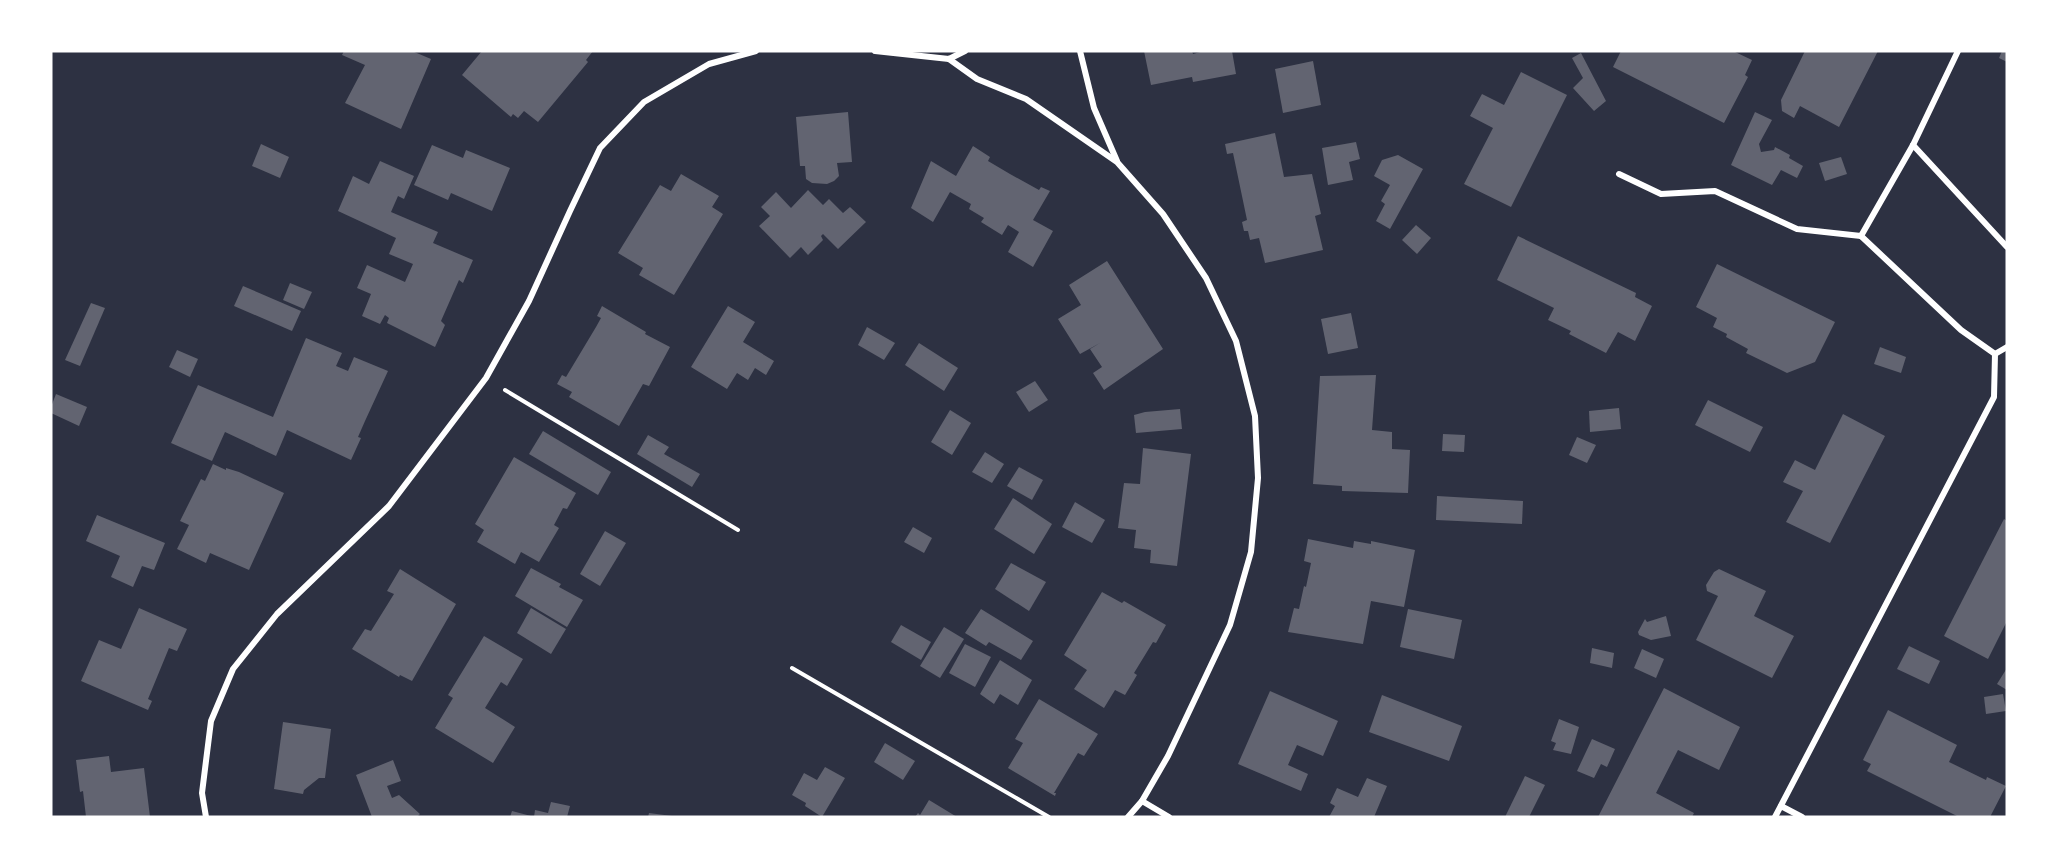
<svg xmlns="http://www.w3.org/2000/svg" width="2058" height="868" viewBox="0 0 2058 868" font-family="Lato,sans-serif">
<style>
.building{fill:#626471}
.lines{fill:none;stroke-linecap:round;stroke-linejoin:round}
.path{stroke:#fff;stroke-width:4}
.minor{stroke:#fff;stroke-width:6}
</style>
<rect width="100%" height="100%" fill="#2d3142"/>
<g class="building">
<polygon points="344,51 412,51 431,59 401,129 345,103 365,65 342,55"/>
<polygon points="482,51 593,51 586,60 588,62 538,122 524,111 518,118 513,114 511,117 462,75"/>
<polygon points="1144,51 1192,51 1193,54 1204,51 1232,51 1236,74 1193,82 1192,77 1151,85"/>
<polygon points="1621,51 1733,51 1752,60 1745,75 1748,77 1724,123 1613,67"/>
<polygon points="1805,51 1878,51 1839,127 1800,106 1794,118 1782,111 1781,100"/>
<polygon points="2002,51 2007,51 2007,62 1999,58"/>
<polygon points="1581,53 1606,101 1594,111 1573,88 1583,78 1572,58"/>
<polygon points="1313,61 1321,105 1283,113 1275,69"/>
<polygon points="1521,72 1567,95 1511,207 1464,184 1493,128 1470,116 1482,94 1504,105"/>
<polygon points="848,112 852,162 837,163 839,176 834,181 827,184 812,183 806,179 805,166 800,166 796,117"/>
<polygon points="1755,112 1772,120 1759,144 1761,152 1774,150 1775,147 1790,155 1789,158 1803,166 1797,178 1781,170 1772,185 1731,165"/>
<polygon points="1275,133 1284,177 1312,174 1321,214 1315,216 1323,250 1265,263 1259,238 1250,240 1248,231 1244,231 1242,222 1247,220 1233,153 1227,154 1225,144"/>
<polygon points="1356,142 1360,159 1349,162 1353,180 1328,185 1322,148"/>
<polygon points="261,144 289,157 280,178 252,166"/>
<polygon points="432,145 463,158 466,150 510,168 492,211 451,193 448,200 414,185"/>
<polygon points="973,146 990,157 988,161 1010,174 1039,190 1041,187 1050,191 1033,220 1053,231 1033,267 1008,252 1019,232 1008,225 1002,235 981,222 984,218 969,209 971,204 950,192 933,222 911,208 931,161 956,176"/>
<polygon points="1398,155 1423,169 1390,229 1376,221 1385,204 1381,201 1390,185 1374,176 1382,160"/>
<polygon points="1841,157 1847,174 1825,181 1819,163"/>
<polygon points="380,161 414,176 404,199 398,196 391,212 438,232 433,243 473,260 463,283 459,280 441,321 445,325 435,347 387,323 389,318 385,315 380,324 362,316 371,294 357,288 367,265 405,282 413,264 389,254 396,238 338,211 353,176 369,184"/>
<polygon points="681,174 719,196 712,207 723,214 674,295 639,275 643,268 618,253 660,185 671,191"/>
<polygon points="808,190 823,205 829,199 843,213 850,207 866,222 838,249 823,234 821,236 823,240 808,255 801,247 790,258 759,226 770,216 761,207 776,192 791,208"/>
<polygon points="1416,225 1431,238 1417,254 1402,240"/>
<polygon points="1518,236 1636,293 1635,297 1652,306 1635,341 1618,332 1606,353 1569,334 1571,331 1548,320 1554,308 1497,280"/>
<polygon points="1107,261 1163,349 1104,390 1093,373 1102,367 1090,349 1100,343 1080,354 1058,319 1081,305 1069,285"/>
<polygon points="1717,264 1835,322 1815,362 1787,373 1746,353 1748,349 1726,337 1727,334 1713,327 1717,318 1696,307"/>
<polygon points="290,283 312,292 304,309 283,300"/>
<polygon points="243,286 301,311 292,331 234,306"/>
<polygon points="91,303 105,308 80,366 65,360"/>
<polygon points="602,306 646,332 645,334 670,347 649,386 643,384 619,426 569,397 572,392 557,384 562,375 566,377 596,327 601,318 597,316"/>
<polygon points="728,306 755,322 743,342 774,361 766,375 755,368 748,380 737,373 727,389 691,367"/>
<polygon points="1351,313 1358,348 1328,354 1321,319"/>
<polygon points="867,327 895,343 884,360 858,345"/>
<polygon points="306,338 342,353 336,366 348,371 354,357 388,371 365,421 358,437 361,438 351,460 287,430 276,456 225,432 212,461 171,443 198,385 273,417"/>
<polygon points="919,343 958,368 944,391 905,365"/>
<polygon points="1880,347 1906,357 1901,373 1874,364"/>
<polygon points="177,350 198,359 190,377 169,367"/>
<polygon points="1376,375 1372,430 1392,432 1392,449 1410,450 1408,493 1342,491 1342,486 1313,484 1320,376"/>
<polygon points="1035,381 1048,400 1029,412 1016,392"/>
<polygon points="56,394 87,407 79,426 51,413 51,407"/>
<polygon points="1708,400 1763,427 1750,452 1695,425"/>
<polygon points="1619,408 1621,429 1590,432 1589,411"/>
<polygon points="1180,409 1182,429 1136,433 1134,415 1145,412"/>
<polygon points="950,410 971,423 952,455 931,442"/>
<polygon points="1843,414 1885,436 1830,543 1786,522 1803,491 1783,482 1795,460 1815,470"/>
<polygon points="543,431 611,472 598,495 529,454"/>
<polygon points="1443,434 1465,435 1464,452 1442,451"/>
<polygon points="648,435 669,447 664,454 700,474 692,487 637,454"/>
<polygon points="1577,437 1596,445 1587,463 1569,455"/>
<polygon points="1143,448 1191,454 1177,566 1150,563 1151,550 1134,548 1136,530 1118,528 1124,483 1140,484"/>
<polygon points="985,452 1004,464 992,483 972,472"/>
<polygon points="514,457 576,493 567,509 563,508 554,525 559,528 539,562 521,552 515,564 477,542 484,530 475,524"/>
<polygon points="213,464 226,470 226,468 239,472 284,493 249,570 210,553 206,563 177,549 189,525 180,521 201,479 205,481"/>
<polygon points="1019,467 1043,480 1032,500 1007,486"/>
<polygon points="1437,496 1523,501 1522,524 1436,520"/>
<polygon points="1013,498 1052,524 1034,554 994,529"/>
<polygon points="1075,502 1105,520 1092,543 1062,527"/>
<polygon points="97,515 165,543 154,570 142,566 133,587 111,577 120,556 86,541"/>
<polygon points="2004,519 2007,521 2007,621 1988,659 1944,636"/>
<polygon points="913,527 932,538 924,553 904,542"/>
<polygon points="605,531 626,543 600,586 580,574"/>
<polygon points="1308,539 1353,548 1354,541 1371,544 1371,541 1415,550 1404,607 1371,601 1363,644 1288,632 1294,608 1299,609 1304,586 1306,587 1311,563 1304,561"/>
<polygon points="1011,563 1046,582 1029,611 995,589"/>
<polygon points="531,568 561,584 559,587 583,600 567,627 515,596"/>
<polygon points="400,569 456,604 412,681 400,675 399,677 352,649 365,629 371,631 394,594 387,591"/>
<polygon points="1719,569 1766,591 1754,616 1794,636 1772,678 1696,640 1718,596 1707,591 1706,585 1714,572"/>
<polygon points="1102,592 1122,603 1124,601 1166,625 1156,643 1153,642 1134,673 1137,675 1125,695 1115,690 1104,708 1074,689 1087,670 1064,655"/>
<polygon points="139,608 187,629 177,651 169,648 148,699 152,701 148,710 81,681 99,640 121,649"/>
<polygon points="531,608 566,629 551,654 517,633"/>
<polygon points="981,609 1033,641 1021,660 989,642 986,646 965,633"/>
<polygon points="1408,609 1462,620 1454,659 1400,647"/>
<polygon points="1666,616 1671,636 1651,640 1639,635 1638,632 1645,619 1647,622"/>
<polygon points="901,625 931,642 921,660 891,642"/>
<polygon points="944,627 964,639 940,678 920,666"/>
<polygon points="484,636 523,659 507,686 501,682 485,708 515,727 493,763 435,728 453,698 448,695"/>
<polygon points="965,644 991,657 975,687 949,673"/>
<polygon points="1909,646 1940,661 1929,684 1897,669"/>
<polygon points="1592,648 1614,653 1612,668 1590,663"/>
<polygon points="1642,649 1664,659 1656,678 1634,668"/>
<polygon points="1000,660 1032,680 1018,705 1000,694 994,704 980,694"/>
<polygon points="2007,668 2007,690 1997,684"/>
<polygon points="1664,688 1740,727 1719,770 1678,750 1656,793 1694,813 1692,817 1598,817"/>
<polygon points="1270,691 1338,721 1323,756 1297,745 1288,765 1308,774 1301,791 1238,764"/>
<polygon points="2003,694 2006,711 1986,714 1984,697"/>
<polygon points="1382,695 1462,726 1449,761 1369,732"/>
<polygon points="1039,699 1098,734 1084,756 1078,753 1054,793 1056,793 1055,796 1008,768 1023,743 1015,739"/>
<polygon points="1888,710 1957,745 1949,762 1986,780 1987,777 2006,786 1990,817 1959,817 1867,771 1871,764 1863,760"/>
<polygon points="1559,719 1579,727 1571,754 1553,750 1556,743 1551,741"/>
<polygon points="283,722 331,729 325,778 319,778 304,790 303,794 274,789"/>
<polygon points="1592,739 1615,749 1607,767 1601,764 1594,778 1577,771"/>
<polygon points="885,743 915,761 903,780 874,762"/>
<polygon points="109,756 111,772 144,768 150,817 86,817 83,791 80,792 76,760"/>
<polygon points="393,760 401,781 387,786 392,798 399,795 420,814 417,817 372,817 356,775"/>
<polygon points="825,767 845,778 822,817 805,806 806,803 792,795 804,773 817,780"/>
<polygon points="1525,776 1545,785 1529,817 1505,817"/>
<polygon points="1367,778 1387,786 1374,817 1329,817 1335,806 1330,803 1337,788 1358,797"/>
<polygon points="929,800 957,817 915,817 918,813 920,815"/>
<polygon points="551,802 570,806 567,817 534,817 535,810 548,813"/>
<polygon points="512,811 531,816 531,817 510,817"/>
<polygon points="649,813 672,816 672,817 648,817"/>
</g>
<g class="lines">
<g class="path">
<polyline points="505,390 738,530"/>
<polyline points="792,668 1049,817"/>
</g>
<g class="minor">
<polyline points="875,51 949,59 965,51"/>
<polyline points="1080,51 1094,108 1117,161"/>
<polyline points="949,59 977,79 1026,99 1117,162 1163,214 1206,278 1236,341 1255,416 1258,478 1251,552 1230,625 1168,756 1142,801 1128,817"/>
<polyline points="1913,145 2007,247"/>
<polyline points="1619,174 1661,194 1715,191 1797,229 1861,236"/>
<polyline points="1861,236 1913,145 1958,51"/>
<polyline points="1861,236 1961,330 1995,354"/>
<polyline points="1142,801 1169,817"/>
<polyline points="1781,806 1802,817"/>
<polyline points="206,817 202,793 211,721 233,669 277,614 389,506 486,378 529,301 570,211 600,148 644,102 709,64 756,51"/>
<polyline points="1775,817 1994,397 1995,354 2007,347"/>
</g>
</g>
<rect width="2058" height="868" fill="none" stroke="#ffffff" stroke-width="105"/>
</svg>
